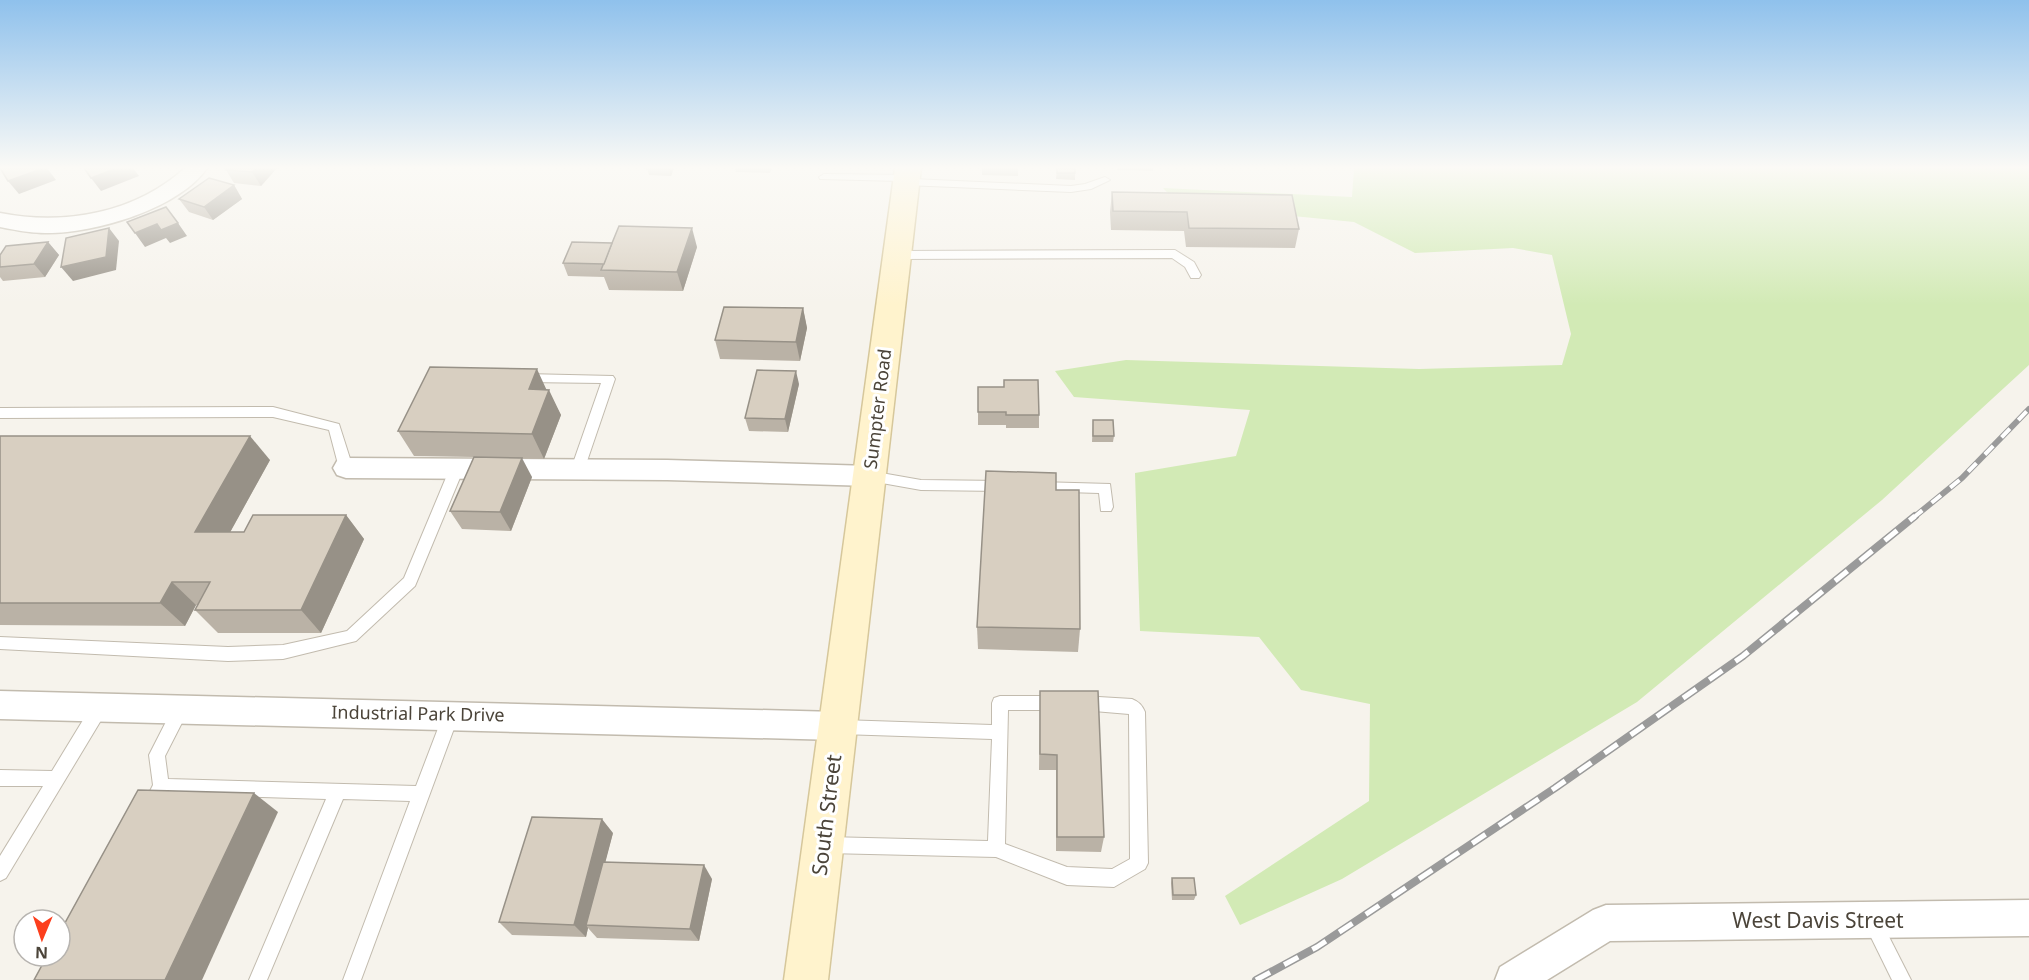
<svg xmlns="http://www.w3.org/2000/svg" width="2029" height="980" viewBox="0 0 2029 980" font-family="'Noto Sans',sans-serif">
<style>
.green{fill:#d2eab5}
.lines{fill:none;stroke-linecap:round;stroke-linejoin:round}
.lane-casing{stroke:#c2bbae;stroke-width:2}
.street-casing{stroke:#c2bbae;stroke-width:3}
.secondary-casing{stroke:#d6c79b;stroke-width:3}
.lane{fill:#fff;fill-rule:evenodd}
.street{fill:#fff;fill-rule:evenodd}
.secondary{fill:#fff3cd;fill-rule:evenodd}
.rail-far1-casing{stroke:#9a9a9a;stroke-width:6}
.rail-casing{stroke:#9a9a9a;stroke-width:8}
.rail-far1{stroke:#fff;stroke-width:4;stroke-dasharray:12;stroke-linecap:butt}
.rail{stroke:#fff;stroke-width:5;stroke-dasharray:16;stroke-linecap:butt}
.wall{fill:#bab2a6}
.shaded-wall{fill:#979187}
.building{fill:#d8cfc1;stroke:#979187;stroke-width:1.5}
.labels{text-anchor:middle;stroke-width:6;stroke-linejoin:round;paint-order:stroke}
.street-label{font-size:18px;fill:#4b4439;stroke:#fff}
.near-street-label{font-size:21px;fill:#4b4439;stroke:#fff}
</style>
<rect width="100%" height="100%" fill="#f6f3ec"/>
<polygon class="green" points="1354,168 2029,168 2029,365 1882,500 1637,702 1342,879 1240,925 1225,896 1369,801 1370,704 1301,690 1259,637 1140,631 1135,473 1236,456 1250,410 1074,397 1055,371 1126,360 1419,369 1562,365 1571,334 1552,255 1513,248 1415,253 1354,222 1179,205 1163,188 1352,197"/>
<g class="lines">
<defs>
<g id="lane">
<polygon points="824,174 907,175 911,176 912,179 1071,186 1085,184 1105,177 1110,180 1091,189 1071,192 906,185 902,184 901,181 820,179 819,177"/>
<polygon points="1175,250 1194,262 1201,275 1199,278 1191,278 1185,267 1172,258 897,259 891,255 897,251"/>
<polygon points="525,374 613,376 615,379 583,473 573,473 571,469 601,383 525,382 519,378"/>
<polygon points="273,407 339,424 353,468 351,472 341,472 339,468 329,430 273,417 0,418 0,408"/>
<polygon points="457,463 464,468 415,586 356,641 283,659 228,661 0,649 0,637 228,647 283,645 347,631 404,578 450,468"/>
<polygon points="870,471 921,480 1002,481 1007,482 1009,486 1007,490 1002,491 921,490 865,480 863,476 865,472"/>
<polygon points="1039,482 1110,484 1113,507 1111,511 1101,511 1099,493 1034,491 1032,487 1034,483"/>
<path d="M1000 696H1056L1062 698 1064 703 1062 708 1056 710H1008L1005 844 1067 867 1112 869 1130 859 1129 714 1082 710 1076 708 1074 703 1076 698 1082 696 1132 699C1139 702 1142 705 1145 712L1148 863 1145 869 1114 887 1067 885 996 857 827 853 821 851 819 845 821 839 827 837 988 841 992 739 841 734 835 732 833 727 835 722 841 720 992 725V703L994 698Z"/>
<polygon points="100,700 106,702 108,707 106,712 6,878 0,881 0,856 43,786 0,786 0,770 52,771 94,702"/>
<polygon points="181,702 187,704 189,709 165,756 168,779 416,786 445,710 451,708 457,710 459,715 361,980 343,980 410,801 343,799 267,980 249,980 326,799 166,794 156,813 150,815 144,813 142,807 153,785 149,755 175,704"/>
<polygon points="1873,914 1879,917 1911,980 1892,980 1864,923 1867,917"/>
</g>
<g id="street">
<path d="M185 168H207C179 209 93 234 45 233 30 233 15 230 0 227V213C65 226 135 213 185 168Z"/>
<polygon points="346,458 667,460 870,466 879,469 883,476 879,483 870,486 667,480 346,478 337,475 333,468 337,461"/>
<polygon points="0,691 837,712 848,716 853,726 848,736 837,740 0,719"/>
<polygon points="2029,900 2029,936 1610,941 1547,980 1495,980 1500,967 1593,910 1606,905"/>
</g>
<polygon id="secondary" points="895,168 921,168 828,980 784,980"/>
</defs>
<use href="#lane" class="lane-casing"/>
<use href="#street" class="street-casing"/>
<use href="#secondary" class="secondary-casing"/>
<use href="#lane" class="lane"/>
<use href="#street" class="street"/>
<use href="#secondary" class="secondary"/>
<defs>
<polyline id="rail-far1" points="1913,518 1962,478 2029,409"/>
<polyline id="rail" points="1256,980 1317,947 1555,788 1743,656 1915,516"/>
</defs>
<use href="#rail-far1" class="rail-far1-casing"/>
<use href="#rail" class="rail-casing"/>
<use href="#rail-far1" class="rail-far1"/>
<use href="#rail" class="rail"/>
</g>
<g class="wall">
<polygon points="228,168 277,168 261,186 234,183 226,170"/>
<polygon points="647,168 674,168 671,176 649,175"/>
<polygon points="735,168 772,168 770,173 736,172"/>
<polygon points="982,168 1018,168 1018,176 982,175"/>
<polygon points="1057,168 1075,168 1075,180 1056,179"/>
<polygon points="1117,168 1153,168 1153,171 1117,170"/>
<polygon points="234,185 242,199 213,220 189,212 179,199"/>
<polygon points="1112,192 1299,229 1295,248 1186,247 1184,231 1111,230 1110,212"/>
<polygon points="48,242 59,255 45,277 3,281 0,277 0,255"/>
<polygon points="697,247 683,291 609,290 604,277 568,276 563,263"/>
<polygon points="803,308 807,328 800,361 720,359 715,340"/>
<polygon points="799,384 788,432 749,431 745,418"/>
<polygon points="978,387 1039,415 1039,428 1006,428 1006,425 978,425"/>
<polygon points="547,390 561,415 544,459 480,457 532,477 511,531 462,529 450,511 474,457 414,456 398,431"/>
<polygon points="1093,420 1114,436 1113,442 1092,442"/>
<polygon points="0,436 270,460 230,532 244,532 346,515 364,539 321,633 218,633 195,610 197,605 196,605 185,626 0,625"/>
<polygon points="1056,490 1080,629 1078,652 978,649 977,627"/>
<polygon points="1040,691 1104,837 1101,852 1056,851 1056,770 1039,770"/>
<polygon points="613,833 605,862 712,879 699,941 597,938 588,928 586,937 512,935 499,922"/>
<polygon points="1172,878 1196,895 1194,900 1172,900 1171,883"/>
</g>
<g class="shaded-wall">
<polygon points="44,168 47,168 56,180 19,194 8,181"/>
<polygon points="117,168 133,168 139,176 101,191 91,178"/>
<polygon points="257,168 277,168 261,186 252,172"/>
<polygon points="669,168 674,168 671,176 669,169"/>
<polygon points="234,185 242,199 213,220 204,207"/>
<polygon points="178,223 187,236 170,243 166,238 145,247 135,233 157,224"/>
<polygon points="109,228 119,241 116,270 73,281 61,267"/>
<polygon points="692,228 697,247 683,291 677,272"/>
<polygon points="48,242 59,255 45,277 34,264"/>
<polygon points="803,308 807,328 800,361 796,342"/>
<polygon points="537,369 548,393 549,390 561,415 544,459 532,434 529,389"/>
<polygon points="796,371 799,384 788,432 785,419"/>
<polygon points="250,436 270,460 217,556 195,532"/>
<polygon points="522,458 532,477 511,531 500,512"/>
<polygon points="346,515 364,539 321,633 301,610"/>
<polygon points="172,582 196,605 185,626 160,603"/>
<polygon points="254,793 278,812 202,980 165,980"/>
<polygon points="602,819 613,833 589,925 586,925 588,928 586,937 574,925"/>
<polygon points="704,865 712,879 699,941 690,929"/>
</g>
<g class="building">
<polygon points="0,168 44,168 8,181"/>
<polygon points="84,168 117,168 91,178"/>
<polygon points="228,168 257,168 252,172 226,170"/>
<rect x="647" y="168" width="22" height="1"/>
<rect x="1057" y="168" width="18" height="5"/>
<polygon points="209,178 234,185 204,207 179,199"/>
<polygon points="1112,192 1292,195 1299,229 1189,228 1187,212 1113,211"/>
<polygon points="166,207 178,223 161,230 157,224 135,233 127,222"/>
<polygon points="619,226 692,228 677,272 601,270"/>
<polygon points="109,228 106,257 61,267 66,238"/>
<polygon points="48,242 34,264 0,267 0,255 6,246"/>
<polygon points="572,242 612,243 604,264 563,263"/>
<polygon points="724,307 803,308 796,342 715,340"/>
<polygon points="430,367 537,369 529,389 549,390 532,434 398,431"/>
<polygon points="757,370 796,371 785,419 745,418"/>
<polygon points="1004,380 1038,380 1039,415 1006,415 1006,412 978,412 978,387 1004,387"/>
<polygon points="1093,420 1113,420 1114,436 1093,436"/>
<polygon points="0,436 250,436 195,532 244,532 253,515 346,515 301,610 195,610 210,582 172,582 160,603 0,603"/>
<polygon points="474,457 522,458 500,512 450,511"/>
<polygon points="986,471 1056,473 1056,490 1079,490 1080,629 977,627"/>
<polygon points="1040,691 1098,691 1104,837 1057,837 1057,755 1040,754"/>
<polygon points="138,790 254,793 165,980 34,980 47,956 60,956 60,932"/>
<polygon points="532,817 602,819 574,925 499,922"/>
<polygon points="603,862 704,865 690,929 586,925"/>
<polygon points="1172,878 1194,878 1196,895 1173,895"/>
</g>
<linearGradient id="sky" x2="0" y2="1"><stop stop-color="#8fc1ec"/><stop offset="0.55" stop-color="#fbfaf6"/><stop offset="1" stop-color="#fbfaf6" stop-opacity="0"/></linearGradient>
<rect width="2029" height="305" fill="url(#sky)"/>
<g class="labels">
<g class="street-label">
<text transform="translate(878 409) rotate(-83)" y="6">Sumpter Road</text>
<text transform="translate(418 714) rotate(1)" y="6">Industrial Park Drive</text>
</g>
<g class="near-street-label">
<text transform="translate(827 815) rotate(-83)" y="7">South Street</text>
<text x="1818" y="928">West Davis Street</text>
</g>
</g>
<g transform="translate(42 938) rotate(182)"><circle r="28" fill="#ffffff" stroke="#b7b4b0" stroke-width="1.5"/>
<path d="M0-4.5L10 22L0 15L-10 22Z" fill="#fc3f1d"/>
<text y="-9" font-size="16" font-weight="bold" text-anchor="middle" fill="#4b4439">N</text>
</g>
</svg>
